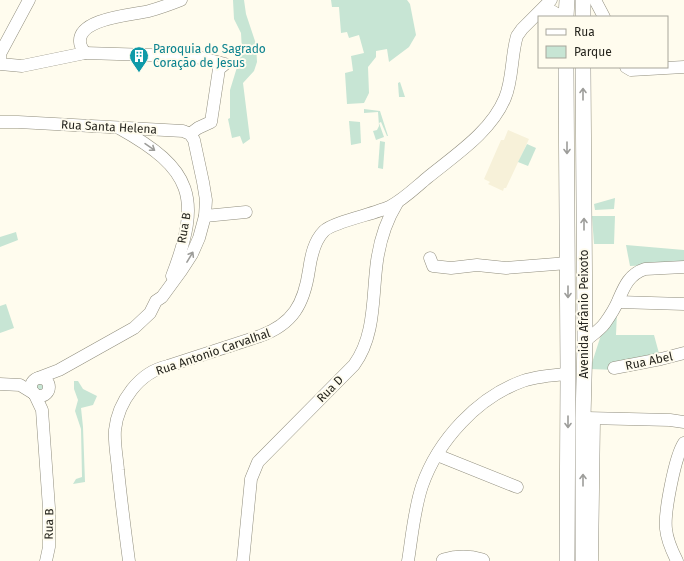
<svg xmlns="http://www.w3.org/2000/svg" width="684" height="561" viewBox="0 0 684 561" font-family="'Fira Sans',sans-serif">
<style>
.built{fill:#f7f1d9}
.green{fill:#c7e5d4}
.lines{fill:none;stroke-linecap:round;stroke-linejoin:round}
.minor-casing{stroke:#908d7d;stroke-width:13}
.major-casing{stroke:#908d7d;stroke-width:16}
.minor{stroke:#fff;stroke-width:12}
.major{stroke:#fff;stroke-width:15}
.oneway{stroke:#9d9d9a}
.labels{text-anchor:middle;stroke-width:4;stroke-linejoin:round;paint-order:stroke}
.culture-label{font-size:12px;fill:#0d838f;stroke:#fffcee;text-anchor:start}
.street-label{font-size:12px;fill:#26251e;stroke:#fffcee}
</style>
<rect width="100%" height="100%" fill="#fffcee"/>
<polygon class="built" points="508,130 529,139 506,188 504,188 503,191 488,184 490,182 484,179 501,140 504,140"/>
<g class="green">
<polygon points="233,0 244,0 246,14 256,44 257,62 254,71 243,83 250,139 243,144 240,136 232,138 228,119 230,118 230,90 242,51 241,33 234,19"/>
<polygon points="331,0 407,0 410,4 416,35 409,47 389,62 387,49 376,51 376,57 368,67 369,93 364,103 347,104 345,73 353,71 351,56 364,53 359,35 349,38 347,32 341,33 339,7 332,7"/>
<polygon points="400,82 405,97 399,97 398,83"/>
<polygon points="364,109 380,111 388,136 387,136 381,122 379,123 384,137 376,140 373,131 377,130 379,126 378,112 364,113"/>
<polygon points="349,121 360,122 361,143 351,145"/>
<polygon points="380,141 385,142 383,169 378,168"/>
<polygon points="527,144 536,148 528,166 518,162"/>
<polygon points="615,198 614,209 595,210 594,204"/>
<polygon points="592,216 615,216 614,244 594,244"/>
<polygon points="16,232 18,240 0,247 0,237"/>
<polygon points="626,245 684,250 684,264 630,266"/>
<polygon points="6,304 14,328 0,333 0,306"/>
<polygon points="610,307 617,312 616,335 654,335 660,357 615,370 590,369"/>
<polygon points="74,381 78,381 83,389 97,396 93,405 81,408 83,427 85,482 73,484 76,479 82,477 81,429 75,411 78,400 74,389"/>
<polygon points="45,382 47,388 44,392 40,394 33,387 35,383"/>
</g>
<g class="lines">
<defs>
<g id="minor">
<polyline points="595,0 604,17"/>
<polyline points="540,12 550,10 562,17"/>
<path d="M85 53C83 50 80 46 80 42 78 18 133 15 149 11 160 8 171 4 181 0"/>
<polyline points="0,61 0,54 29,0"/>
<polyline points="0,64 22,66 85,53 183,56 202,58 225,64 219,69 211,122 198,128 190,134"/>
<polyline points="626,67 631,70 684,67"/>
<polyline points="0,122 18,122 183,131 190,134 194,140 203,182 206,200 205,216 199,238 192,254 181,271 162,297 156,301 150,313 134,328 59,370 38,378"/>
<path d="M119 128C193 169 202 198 172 276"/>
<polyline points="205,216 246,212"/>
<polyline points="430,258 433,266 451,268 477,265 506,268 568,263"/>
<polyline points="618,302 684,304"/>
<path d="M585 341C592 335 600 330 605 323 610 316 615 308 618 301 624 287 629 274 645 269L684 267"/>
<polyline points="614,368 661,359 684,353"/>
<circle cx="40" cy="387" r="9"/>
<polyline points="0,384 20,385 33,393"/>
<polyline points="34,393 42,410 49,508 49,547 46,561"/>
<polyline points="587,418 670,420 684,422"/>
<polyline points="437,455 517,487"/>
<path d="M129 561C125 531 121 500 118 470 117 457 114 443 115 430 118 402 139 372 168 366L260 336C293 324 304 304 309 270 311 256 314 241 324 231 333 222 374 214 389 207 403 200 415 188 427 178 455 155 491 132 505 98 513 79 511 56 517 36L522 29 551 0"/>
<path d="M243 561 251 479 258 462 354 365C376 335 372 296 377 261 380 240 386 221 397 203"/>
<path d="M408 561C412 536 414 510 422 486 438 440 478 397 523 381 538 376 553 375 568 374"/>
<polyline points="592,561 594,419"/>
<path d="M677 561C672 551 667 540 666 529 664 513 675 456 684 443"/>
</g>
<g id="major">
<polyline points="566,17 567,0"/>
<polyline points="583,17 583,0"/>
<polyline points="566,67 568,374 567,561"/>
<polyline points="583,67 585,341 583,418 583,561"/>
<path d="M444 561C457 557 469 557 482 561"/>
</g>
</defs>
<use href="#minor" class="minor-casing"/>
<use href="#major" class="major-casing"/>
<use href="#minor" class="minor"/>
<use href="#major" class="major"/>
</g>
<defs><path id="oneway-shaft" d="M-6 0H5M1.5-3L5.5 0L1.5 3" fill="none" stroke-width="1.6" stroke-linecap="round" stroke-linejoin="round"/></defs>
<g class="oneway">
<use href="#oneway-shaft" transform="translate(583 94) rotate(-90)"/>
<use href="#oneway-shaft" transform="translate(150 147) rotate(35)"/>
<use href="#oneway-shaft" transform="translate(567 148) rotate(90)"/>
<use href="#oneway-shaft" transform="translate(584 224) rotate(-90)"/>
<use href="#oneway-shaft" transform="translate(190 257) rotate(-59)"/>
<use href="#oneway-shaft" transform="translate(568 292) rotate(90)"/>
<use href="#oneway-shaft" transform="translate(568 422) rotate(90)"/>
<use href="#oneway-shaft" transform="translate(583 480) rotate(-90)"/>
</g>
<defs>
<symbol id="building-pin" viewBox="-11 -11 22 30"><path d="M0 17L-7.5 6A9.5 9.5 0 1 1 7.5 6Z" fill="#0f9aa8" stroke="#fffcee"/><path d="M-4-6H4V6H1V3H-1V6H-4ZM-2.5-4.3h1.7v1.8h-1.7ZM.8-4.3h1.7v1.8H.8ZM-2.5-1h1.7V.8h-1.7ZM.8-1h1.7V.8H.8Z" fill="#fff"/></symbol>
</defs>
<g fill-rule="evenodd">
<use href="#building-pin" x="128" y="45" width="22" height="30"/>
</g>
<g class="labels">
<g class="culture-label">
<text x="153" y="53">Paroquia do Sagrado<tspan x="153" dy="14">Coração de Jesus</tspan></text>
</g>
<g class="street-label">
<text transform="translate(109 127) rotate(3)" y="4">Rua Santa Helena</text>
<text transform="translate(184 228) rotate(-80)" y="4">Rua B</text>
<text transform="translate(584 314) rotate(-90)" y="4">Avenida Afrânio Peixoto</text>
<text transform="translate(213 352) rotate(-19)" y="4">Rua Antonio Carvalhal</text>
<text transform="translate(649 361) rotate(-12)" y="4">Rua Abel</text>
<text transform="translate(330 389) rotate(-45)" y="4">Rua D</text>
<text transform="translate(49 524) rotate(-89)" y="4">Rua B</text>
</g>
</g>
<rect x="538" y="16" width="130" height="52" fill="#fffcee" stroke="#a8a69b"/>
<rect x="546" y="29" width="20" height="6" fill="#ffffff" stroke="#a8a69b"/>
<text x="574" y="36" font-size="12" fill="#26251e">Rua</text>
<rect x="546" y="46" width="20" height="12" fill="#c7e5d4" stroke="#a8a69b"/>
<text x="574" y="56" font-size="12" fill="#26251e">Parque</text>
</svg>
